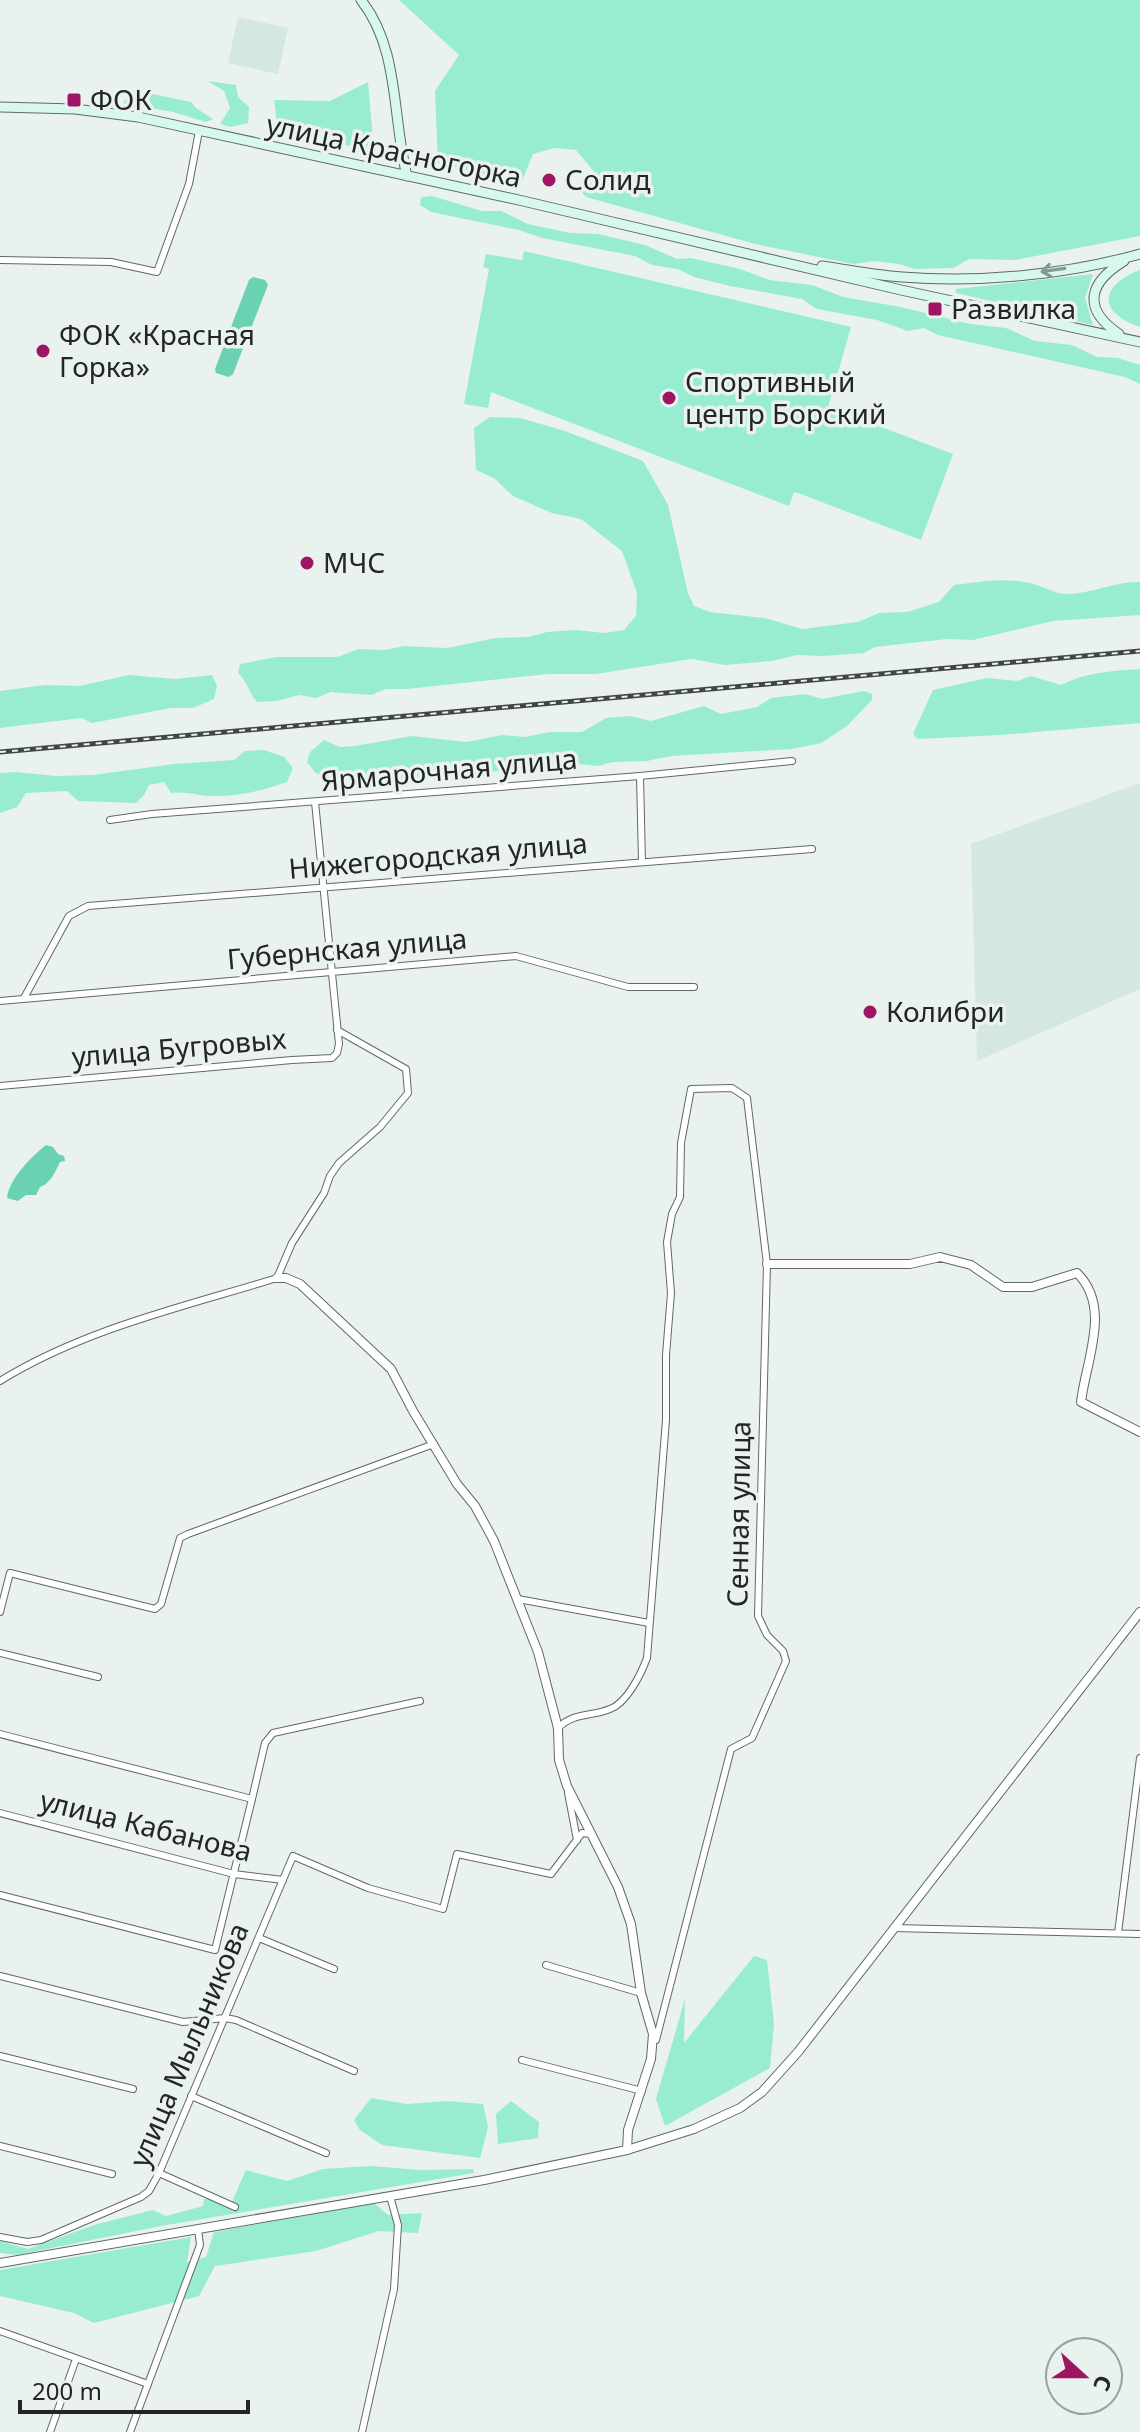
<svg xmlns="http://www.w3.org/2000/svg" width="1140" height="2432" viewBox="0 0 1140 2432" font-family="'Noto Sans',sans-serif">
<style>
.built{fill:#d5e7e1}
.green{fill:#98ecd2}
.water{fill:#6ad1b3}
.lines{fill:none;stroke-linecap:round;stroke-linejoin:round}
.minor-casing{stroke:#606966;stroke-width:8}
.tertiary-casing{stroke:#606966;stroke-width:10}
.secondary-casing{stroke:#606966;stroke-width:11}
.minor{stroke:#fff;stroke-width:6}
.tertiary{stroke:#fff;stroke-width:8}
.secondary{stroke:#d7f8ee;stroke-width:9}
.rail-casing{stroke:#414544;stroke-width:5}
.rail{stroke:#e9f2ef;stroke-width:2;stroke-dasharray:6;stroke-linecap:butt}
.oneway{stroke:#869a94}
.poi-dot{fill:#9e1564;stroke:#e9f2ef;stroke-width:3}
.labels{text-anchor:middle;stroke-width:7;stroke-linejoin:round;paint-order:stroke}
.poi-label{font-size:28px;fill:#232625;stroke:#e9f2ef;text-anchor:start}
.street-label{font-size:28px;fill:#232625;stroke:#e9f2ef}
</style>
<rect width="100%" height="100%" fill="#e9f2ef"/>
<g class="built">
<polygon points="238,17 288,28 278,74 228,63"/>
<polygon points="1140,783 1140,989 977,1061 971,844"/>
</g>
<g class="green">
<polygon points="399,0 1140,0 1140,236 1015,260 969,259 953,268 915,269 899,264 874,261 853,264 755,244 586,197 580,190 585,184 598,183 596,174 576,150 554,148 533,154 521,183 438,163 435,91 459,55"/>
<polygon points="208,81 236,85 238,97 249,107 248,123 230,127 220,124 230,108 224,91"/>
<polygon points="368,82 374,151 278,131 274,100 330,101"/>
<polygon points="133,90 191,102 196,108 213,119 206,122 173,112 123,103"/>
<polygon points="432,196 482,211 501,211 528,224 570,233 598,234 645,245 677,259 691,258 740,269 769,280 812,285 843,297 901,307 970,324 1006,328 1035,341 1072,345 1097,357 1118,358 1140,365 1140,384 1125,377 938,335 924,328 908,331 877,320 817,309 802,299 730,286 694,277 678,269 652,265 635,256 542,238 519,230 431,212 420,205 421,197"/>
<polygon points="524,251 851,327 828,407 953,454 921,540 798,493 794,492 789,506 491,392 488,408 464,404 489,269 483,267 486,254 522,260"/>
<path d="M1140 270V327C1097 312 1099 286 1140 270Z"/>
<polygon points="1093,274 1085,298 1093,325 956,293 956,289"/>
<path d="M490 417 520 418 565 431 643 461 668 505 688 593 694 606 710 612 765 618 802 629 858 622 879 613 907 612 939 602 954 585C978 582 1005 577 1029 583 1041 585 1053 593 1065 594 1092 594 1115 581 1140 582V615L1053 621 973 640 947 639 875 647 864 653 823 656 797 655 772 661 725 665 691 659 596 674H548L407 689H386L371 695 331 692 316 698 299 695 277 701 257 702C248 692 248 682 238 673L240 664 276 657H337L359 649 385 650 404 646 447 648 496 638 528 637 547 632 576 630 604 633 624 630 636 616 637 593 622 551 581 519 552 513 513 496 494 478 476 470 474 428Z"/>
<path d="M1140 669V723L1000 735 918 739 913 734 933 690 987 678 1017 681 1031 676 1061 685C1086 672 1113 671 1140 669Z"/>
<polygon points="129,675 175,679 212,675 217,686 214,699 193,708 171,708 92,723 81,718 0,728 0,691 45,685 80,686"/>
<polygon points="864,691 872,694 872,700 847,726 821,743 792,749 671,756 647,761 613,762 598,766 578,764 560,769 532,771 514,768 473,775 457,771 414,781 366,785 349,779 329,782 315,772 307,762 310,752 324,740 340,747 355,746 412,736 467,742 502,735 525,737 550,732 582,732 606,718 631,716 651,721 704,706 721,714 757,707 771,698 806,694 822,699"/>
<path d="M264 750 284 757 293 768 287 782C264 790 241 796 217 796 201 797 188 791 171 793L164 782 149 785 144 795 136 803 78 801 67 791 26 793 17 807 0 813V773L16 772 56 776 93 775 174 764 234 760 245 751Z"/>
<polygon points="754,1956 767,1960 774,2024 770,2068 665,2126 656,2099 685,1999 684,2043"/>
<polygon points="371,2098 407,2104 446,2101 483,2104 488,2127 480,2158 382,2145 360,2130 354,2120"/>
<polygon points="511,2101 539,2122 538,2138 498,2144 496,2114"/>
<polygon points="370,2166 421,2170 473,2169 474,2173 161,2226 17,2255 0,2253 0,2241 28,2249 94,2225 153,2210 166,2216 203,2206 204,2199 232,2202 246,2170 287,2181 323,2169"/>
<polygon points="374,2203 388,2215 422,2213 418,2233 379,2231 316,2251 215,2266 199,2296 94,2323 74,2313 0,2296 0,2270 191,2237 187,2262 206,2257 214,2232"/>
</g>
<g class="water">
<polygon points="253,277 265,280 268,285 233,374 229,377 216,373 215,369 249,280"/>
<path d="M46 1145 53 1147 58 1154 64 1156 65 1161 60 1162C55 1172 51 1183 40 1187L36 1195H26L18 1201 7 1198C9 1179 31 1157 46 1145Z"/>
</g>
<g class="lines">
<defs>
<g id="minor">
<polyline points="0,260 111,262 157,272 189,184 199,131"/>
<polyline points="640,776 642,862"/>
<polyline points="110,820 152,814 640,776 792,761"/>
<polyline points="24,998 69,916 88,906 812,849"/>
<polyline points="0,1001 516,956 628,987 694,987"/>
<polyline points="0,1086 292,1060 332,1058 337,1053 339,1044 315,802"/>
<path d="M0 1381C84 1329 183 1307 277 1278L292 1243 324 1193 330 1176 339 1163 380 1127 408 1093 406 1069 337 1030"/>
<polyline points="518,1599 649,1623"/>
<polyline points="0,1612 10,1573 155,1609 161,1604 180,1538 188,1534 434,1444"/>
<polyline points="0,1653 98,1677"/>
<path d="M558 1728C574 1712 591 1717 610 1709 627 1703 641 1674 647 1658L666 1420V1355L671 1293 667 1242 672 1214 680 1197 681 1143 691 1089 732 1088 747 1098 767 1264 758 1616 767 1635 783 1651 786 1661 752 1738 731 1749 656 2040"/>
<polyline points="0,1734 252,1799 215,1950 0,1895"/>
<polyline points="568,1793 577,1840"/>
<polyline points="252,1799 265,1743 273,1733 420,1701"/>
<polyline points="0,1813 234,1874 283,1880"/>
<polyline points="893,1928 1140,1934"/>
<polyline points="1118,1933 1140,1758"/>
<polyline points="259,1938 334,1969"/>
<polyline points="546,1965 641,1993"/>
<polyline points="0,1976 183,2022 225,2018 236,2020 354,2071"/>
<polyline points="0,2056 133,2089"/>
<polyline points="522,2060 642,2091"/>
<polyline points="191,2096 326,2153"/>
<polyline points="0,2146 112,2174"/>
<polyline points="159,2173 235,2207"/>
<polyline points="0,2237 27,2242 41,2240 141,2197 149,2191 159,2173 293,1856 368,1888 443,1909 457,1854 551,1874 582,1833 591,1834"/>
<polyline points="0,2331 148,2384"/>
<polyline points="50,2432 76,2359"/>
<polyline points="130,2432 200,2245 198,2229"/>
<polyline points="362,2432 394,2289 398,2225 390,2196"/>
</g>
<g id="tertiary">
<path d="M767 1264H910L940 1257 971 1265 1003 1287H1032L1077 1273C1112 1307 1086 1360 1081 1402L1140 1432"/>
<polyline points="277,1278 286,1278 300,1284 391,1369 413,1411 457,1484 475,1506 494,1541 538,1652 558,1728 559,1760 567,1786 618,1887 631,1924 641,1993 653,2034 651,2059 628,2130 627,2150"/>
<polyline points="0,2263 484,2180 627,2150 694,2129 740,2108 762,2092 798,2052 1140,1612"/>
</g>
<g id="secondary">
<path d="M361 0C400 49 392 118 407 176"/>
<polyline points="0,107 75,109 138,117 523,201 901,290 1140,342"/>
<path d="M822 266C848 270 875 275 902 277 979 283 1065 275 1140 254"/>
<path d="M1119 334C1082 309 1088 283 1124 261"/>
</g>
</defs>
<use href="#minor" class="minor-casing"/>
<use href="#tertiary" class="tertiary-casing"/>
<use href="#secondary" class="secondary-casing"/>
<use href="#minor" class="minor"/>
<use href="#tertiary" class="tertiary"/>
<use href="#secondary" class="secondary"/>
<defs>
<polyline id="rail" points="0,752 1140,651"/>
</defs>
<use href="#rail" class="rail-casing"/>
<use href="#rail" class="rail"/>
</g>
<defs><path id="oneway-shaft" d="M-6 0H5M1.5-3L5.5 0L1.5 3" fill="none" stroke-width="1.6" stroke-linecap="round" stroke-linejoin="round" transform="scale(2)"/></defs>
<use class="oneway" href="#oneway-shaft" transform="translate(1053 270) rotate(172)"/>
<g class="poi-dot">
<rect x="66" y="92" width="16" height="16" rx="4"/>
<circle cx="549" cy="180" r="8"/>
<rect x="927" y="301" width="16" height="16" rx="4"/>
<circle cx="43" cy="351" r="8"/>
<circle cx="669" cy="398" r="8"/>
<circle cx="307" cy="563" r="8"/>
<circle cx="870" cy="1012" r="8"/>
</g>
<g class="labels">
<g class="poi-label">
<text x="90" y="110">ФОК</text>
<text x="565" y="190">Солид</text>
<text x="951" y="319">Развилка</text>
<text x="59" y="345">ФОК «Красная<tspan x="59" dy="32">Горка»</tspan></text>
<text x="685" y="392">Спортивный<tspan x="685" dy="32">центр Борский</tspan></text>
<text x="323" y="573">МЧС</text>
<text x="886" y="1022">Колибри</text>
</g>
<g class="street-label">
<text transform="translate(394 151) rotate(12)" y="10">улица Красногорка</text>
<text transform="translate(449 770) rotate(-5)" y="10">Ярмарочная улица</text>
<text transform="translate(438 856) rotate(-5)" y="10">Нижегородская улица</text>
<text transform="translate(347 949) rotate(-5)" y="10">Губернская улица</text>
<text transform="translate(179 1048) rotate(-5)" y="10">улица Бугровых</text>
<text transform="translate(739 1514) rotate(-89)" y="10">Сенная улица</text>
<text transform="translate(146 1826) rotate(14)" y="10">улица Кабанова</text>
<text transform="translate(189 2045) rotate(-67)" y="10">улица Мыльникова</text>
</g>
</g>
<g transform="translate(1084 2376) rotate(111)"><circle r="38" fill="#e9f2ef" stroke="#9aa09e" stroke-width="2"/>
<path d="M0-6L14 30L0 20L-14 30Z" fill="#9e1564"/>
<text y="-12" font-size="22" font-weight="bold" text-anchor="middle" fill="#232625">С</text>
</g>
<path d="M20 2400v12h228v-12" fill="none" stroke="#232625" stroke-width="4"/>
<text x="32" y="2400" font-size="24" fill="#232625" stroke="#e9f2ef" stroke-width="6" paint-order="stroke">200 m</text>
</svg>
